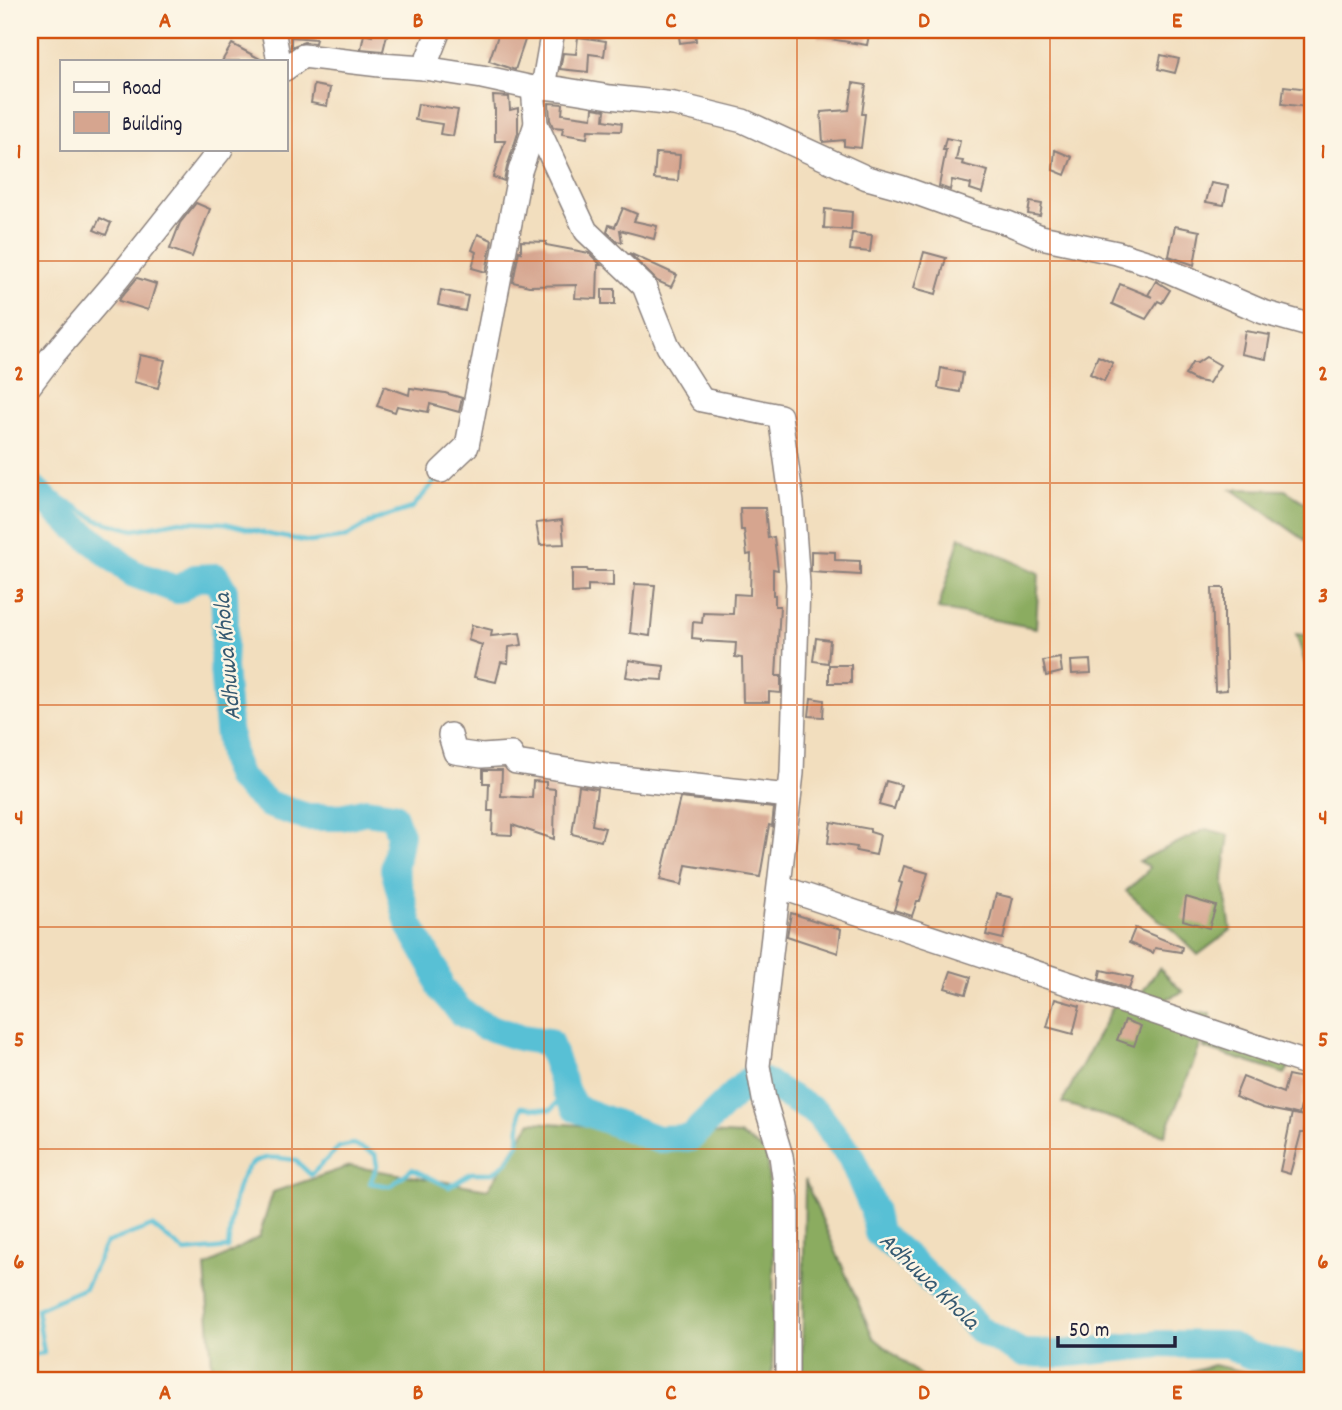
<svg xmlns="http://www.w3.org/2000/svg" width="1342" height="1410" viewBox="0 0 1342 1410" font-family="Dekko,sans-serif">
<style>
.forest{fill:#8bac60;stroke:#56674e;stroke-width:2}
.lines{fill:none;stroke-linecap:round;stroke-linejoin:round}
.stream{stroke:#58c0d5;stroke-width:4.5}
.river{stroke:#58c0d5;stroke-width:28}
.building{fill:#d6a58f}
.minor-casing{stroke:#8a807c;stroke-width:26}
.minor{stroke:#fff;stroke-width:23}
.grid{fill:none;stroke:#d45411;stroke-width:2;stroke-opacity:0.55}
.labels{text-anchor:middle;stroke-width:5;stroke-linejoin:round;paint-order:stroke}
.water-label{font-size:24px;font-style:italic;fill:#355971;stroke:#fcf5e5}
.neatline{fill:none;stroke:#d45411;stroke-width:2.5}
.grid-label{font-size:23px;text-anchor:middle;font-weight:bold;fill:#d45411}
</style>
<rect width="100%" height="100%" fill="#fcf5e5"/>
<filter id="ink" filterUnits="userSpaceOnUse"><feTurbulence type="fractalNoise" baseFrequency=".0143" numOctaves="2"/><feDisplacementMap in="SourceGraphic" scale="14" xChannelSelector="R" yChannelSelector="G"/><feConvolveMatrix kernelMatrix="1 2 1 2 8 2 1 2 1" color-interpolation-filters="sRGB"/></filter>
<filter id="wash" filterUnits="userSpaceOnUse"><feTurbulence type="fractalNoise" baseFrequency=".00686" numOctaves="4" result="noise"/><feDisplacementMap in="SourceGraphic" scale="28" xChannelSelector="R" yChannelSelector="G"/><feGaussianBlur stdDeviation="1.57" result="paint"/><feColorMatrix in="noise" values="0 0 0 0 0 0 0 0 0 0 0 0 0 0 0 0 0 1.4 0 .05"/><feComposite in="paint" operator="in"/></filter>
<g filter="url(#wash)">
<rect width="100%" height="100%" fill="#f2debe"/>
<g class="forest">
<polygon points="1232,489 1285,490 1312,507 1312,545"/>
<polygon points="960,537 1039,573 1036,628 938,609"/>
<polygon points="1296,634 1312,636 1312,684"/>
<polygon points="1206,829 1229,835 1223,878 1231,930 1198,955 1169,926 1156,918 1126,891 1145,874 1149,867 1139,861"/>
<polygon points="1159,968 1183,992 1150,1006 1211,1014 1210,1020 1296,1055 1285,1074 1204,1048 1208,1026 1165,1135 1062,1103 1116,1001 1147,1004 1140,995"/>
<polygon points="531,1122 740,1135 766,1152 774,1233 772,1380 213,1380 205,1267 259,1237 273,1192 350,1166 488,1189"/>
<polygon points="805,1180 873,1337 926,1380 802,1380"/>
<polygon points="1213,1365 1286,1380 1165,1380"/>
</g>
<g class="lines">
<g class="stream">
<polyline points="33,487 58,495 97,520 134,530 180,521 225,523 272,535 310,542 346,537 375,520 412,508 439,477"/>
<path d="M30 1355 44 1353 37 1309 85 1288 106 1243 152 1226 185 1252 228 1248C231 1224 233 1165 262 1159 272 1156 285 1159 295 1160L311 1175 339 1147 353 1144 375 1154 377 1166 370 1183 390 1186 412 1169 449 1187 471 1173H493L507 1162 519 1143 521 1107 551 1110 566 1092"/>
</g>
<polyline class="river" points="30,485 60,514 132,573 178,590 195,578 216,577 224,591 225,617 223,667 228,729 233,761 239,778 268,804 307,817 341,817 366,811 393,815 400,834 394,869 409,924 435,970 440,988 462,1013 484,1026 522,1038 549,1042 566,1092 575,1108 657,1139 690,1138 748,1081 761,1080 817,1113 851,1157 873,1208 878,1233 918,1267 980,1330 1022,1353 1060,1354 1160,1344 1228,1345 1250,1355 1298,1368 1312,1365"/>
</g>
<g id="blocks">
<g class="building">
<polygon points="500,30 517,30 514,36 525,40 515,70 489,61"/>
<polygon points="678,30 695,30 696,41 680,43"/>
<polygon points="818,30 870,30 867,45 818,37"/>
<polygon points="374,31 387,35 383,51 361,49 364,34 372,36"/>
<polygon points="291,37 316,39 315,43 304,42 291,47"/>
<polygon points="578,37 606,41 604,56 589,54 588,72 560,69 563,53 576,54"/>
<polygon points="232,44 264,61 222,61"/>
<polygon points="1161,55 1179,59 1175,73 1158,69"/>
<polygon points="853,83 866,85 862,114 865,114 861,148 844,146 844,140 823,142 821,112 849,110"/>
<polygon points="314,85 330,88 327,106 311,103"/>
<polygon points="1284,86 1309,89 1306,107 1282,104"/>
<polygon points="493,96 509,97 510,110 518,108 518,133 507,167 504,181 493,177 505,141 495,141 495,109 494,109"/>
<polygon points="549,103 563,104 562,114 592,118 593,108 605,110 604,120 622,123 621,131 588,130 587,138 562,134 563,128 553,127 550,120"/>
<polygon points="418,104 458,110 453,136 440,134 442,124 415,120"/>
<polygon points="946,138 960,141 956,160 963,161 962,164 988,171 982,193 970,189 971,184 952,180 950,190 939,186 946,150 943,150"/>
<polygon points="1055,150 1072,157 1065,175 1053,170"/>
<polygon points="656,153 680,155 678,181 654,179"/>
<polygon points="1211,183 1228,186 1224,205 1206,202"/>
<polygon points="1030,202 1042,204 1040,216 1028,214"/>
<polygon points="196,203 210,209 192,257 170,249 180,223"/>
<polygon points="623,208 637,214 634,221 657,226 654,239 620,230 622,242 617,241 607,232 609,225 615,227"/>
<polygon points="825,209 852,212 851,230 824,228"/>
<polygon points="100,218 111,223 106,235 94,230"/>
<polygon points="1175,226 1200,231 1194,265 1169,256"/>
<polygon points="852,233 872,235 870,252 850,250"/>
<polygon points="478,234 492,240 486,272 472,268 476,252 472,250"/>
<polygon points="521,241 546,242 546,245 589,253 601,265 598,265 597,299 575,298 576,285 529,286 513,282 519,251 521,252"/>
<polygon points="924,252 946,258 936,294 914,288"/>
<polygon points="629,253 677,275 671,287 657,281"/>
<polygon points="137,278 156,284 148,310 119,301 121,297"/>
<polygon points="1156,281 1170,290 1162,303 1158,301 1146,319 1112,304 1120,284 1152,297 1148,295"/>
<rect x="602" y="289" width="13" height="15"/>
<polygon points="441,290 468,296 465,311 438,305"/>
<polygon points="1245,331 1270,335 1266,359 1241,354"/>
<polygon points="140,355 165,360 158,388 134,382"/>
<polygon points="1098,356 1113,363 1104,381 1090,374"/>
<polygon points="1206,357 1220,365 1209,383 1197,381 1185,375 1192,363 1197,363"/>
<polygon points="941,368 963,373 960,392 938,388"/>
<polygon points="384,386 409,395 410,388 445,393 462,398 459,412 430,404 428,412 397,406 395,412 377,406"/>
<polygon points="740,508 765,508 768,538 774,537 778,570 773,569 773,595 775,595 775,606 780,606 776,676 781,676 781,693 769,692 769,702 743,702 742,658 735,657 736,643 701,641 701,639 692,638 693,622 702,623 703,613 733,614 734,594 750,595 751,554 747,555 744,530 741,530"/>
<polygon points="562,520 564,544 540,545 536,523"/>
<polygon points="811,551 835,552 835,560 860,561 860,575 811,572"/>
<polygon points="572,569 587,569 588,571 613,571 613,586 588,585 588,592 572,593"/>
<polygon points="635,584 655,585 650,636 630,633"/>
<polygon points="1212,588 1224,588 1224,627 1225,627 1227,690 1215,691"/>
<polygon points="472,625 492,630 491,636 520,633 522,645 509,647 508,663 501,662 496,682 474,677 482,645 468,640"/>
<polygon points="816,638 830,640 828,663 813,661"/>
<polygon points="1060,658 1062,672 1046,676 1043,661"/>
<polygon points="629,660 647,663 647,664 664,666 663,680 645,679 644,680 626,677"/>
<polygon points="1090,660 1091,673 1072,674 1071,661"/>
<rect x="829" y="665" width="22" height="18"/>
<polygon points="811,698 824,700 823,717 809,716"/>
<polygon points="483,770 502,770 501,796 532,798 533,781 546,782 546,788 555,789 554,839 512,825 512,835 492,834 493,811 488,811 489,783 483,783"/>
<polygon points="886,781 901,785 894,809 879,805"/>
<polygon points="579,786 597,789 592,825 605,828 601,841 572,834"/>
<polygon points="680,798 774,808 772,826 769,825 760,877 686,865 682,885 660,880"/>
<polygon points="831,822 870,829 870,832 880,835 876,855 856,851 857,847 828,843"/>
<polygon points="904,866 928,873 920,901 917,901 912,916 894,910 902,883 899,882"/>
<polygon points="996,894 1013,898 1003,939 986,935"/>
<polygon points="1186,897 1216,906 1209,928 1183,920"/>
<polygon points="791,913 841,929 838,953 787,936"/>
<polygon points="1135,928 1182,947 1181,952 1155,948 1153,953 1129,943"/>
<polygon points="1101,970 1133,977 1129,989 1099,979"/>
<polygon points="951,971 971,977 966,994 945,988"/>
<polygon points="1055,999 1080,1006 1073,1034 1047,1027"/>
<polygon points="1125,1020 1141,1026 1134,1046 1117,1040"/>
<polygon points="1288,1075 1307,1079 1299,1115 1263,1108 1235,1097 1243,1077 1283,1093"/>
<polygon points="1292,1113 1307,1117 1304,1133 1301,1133 1290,1174 1280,1171"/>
</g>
</g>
</g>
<g filter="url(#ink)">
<use href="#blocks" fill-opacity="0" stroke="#8a807c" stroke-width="2"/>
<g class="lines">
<defs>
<g id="minor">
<polyline points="273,30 279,61"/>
<polyline points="424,68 439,30"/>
<polyline points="285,69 303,56 380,65 424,68 482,77 533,88 543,87 561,89 610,97 674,104 743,121 867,178 900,187 975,214 1008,223 1041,237 1117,253 1155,265 1263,312 1312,326"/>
<polyline points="543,87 553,30"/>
<polyline points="533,88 536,124 586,231 644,286 668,346 702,400 780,416 792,503 798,584 792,773 758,1066 764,1099 781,1156 787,1198 787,1380"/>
<polyline points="30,385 52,356 117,280 221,149"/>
<polyline points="441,471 467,446 520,171 536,124"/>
<polyline points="450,735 455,752 482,756 511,754 516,762 612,777 789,796"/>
<polyline points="780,887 1312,1065"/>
</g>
</defs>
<use href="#minor" class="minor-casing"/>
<use href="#minor" class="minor"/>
</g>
</g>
<path class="grid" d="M292 30V1380M544 30V1380M797 30V1380M1050 30V1380M30 261H1312M30 483H1312M30 705H1312M30 927H1312M30 1149H1312"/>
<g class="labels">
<g class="water-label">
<text transform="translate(226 657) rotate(-95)" y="8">Adhuwa Khola</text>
<text transform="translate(930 1280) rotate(44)" y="8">Adhuwa Khola</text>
</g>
</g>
<rect width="1342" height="1410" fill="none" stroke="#fcf5e5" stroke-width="77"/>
<rect x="60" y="60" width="228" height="91" fill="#fcf5e5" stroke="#a5a1a1" stroke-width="2"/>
<rect x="74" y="82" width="35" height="10" fill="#ffffff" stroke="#a5a1a1" stroke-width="2"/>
<text x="122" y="94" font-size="21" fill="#22223b">Road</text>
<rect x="74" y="112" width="35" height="21" fill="#d6a58f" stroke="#a5a1a1" stroke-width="2"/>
<text x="122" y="130" font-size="21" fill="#22223b">Building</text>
<path d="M1058 1336v10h117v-10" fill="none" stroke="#22223b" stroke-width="3.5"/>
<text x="1069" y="1336" font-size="21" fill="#22223b" stroke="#fcf5e5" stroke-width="5" paint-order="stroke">50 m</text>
<rect x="38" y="38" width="1266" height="1334" class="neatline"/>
<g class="grid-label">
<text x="165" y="27">A</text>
<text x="418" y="27">B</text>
<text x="671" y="27">C</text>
<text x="924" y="27">D</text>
<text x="1177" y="27">E</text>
<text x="19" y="158">1</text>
<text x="1323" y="158">1</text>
<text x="19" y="380">2</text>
<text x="1323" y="380">2</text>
<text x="19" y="602">3</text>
<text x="1323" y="602">3</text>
<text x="19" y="824">4</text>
<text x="1323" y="824">4</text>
<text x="19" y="1046">5</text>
<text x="1323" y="1046">5</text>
<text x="19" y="1268">6</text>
<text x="1323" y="1268">6</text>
<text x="165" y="1399">A</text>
<text x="418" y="1399">B</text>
<text x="671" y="1399">C</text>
<text x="924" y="1399">D</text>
<text x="1177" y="1399">E</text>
</g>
</svg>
